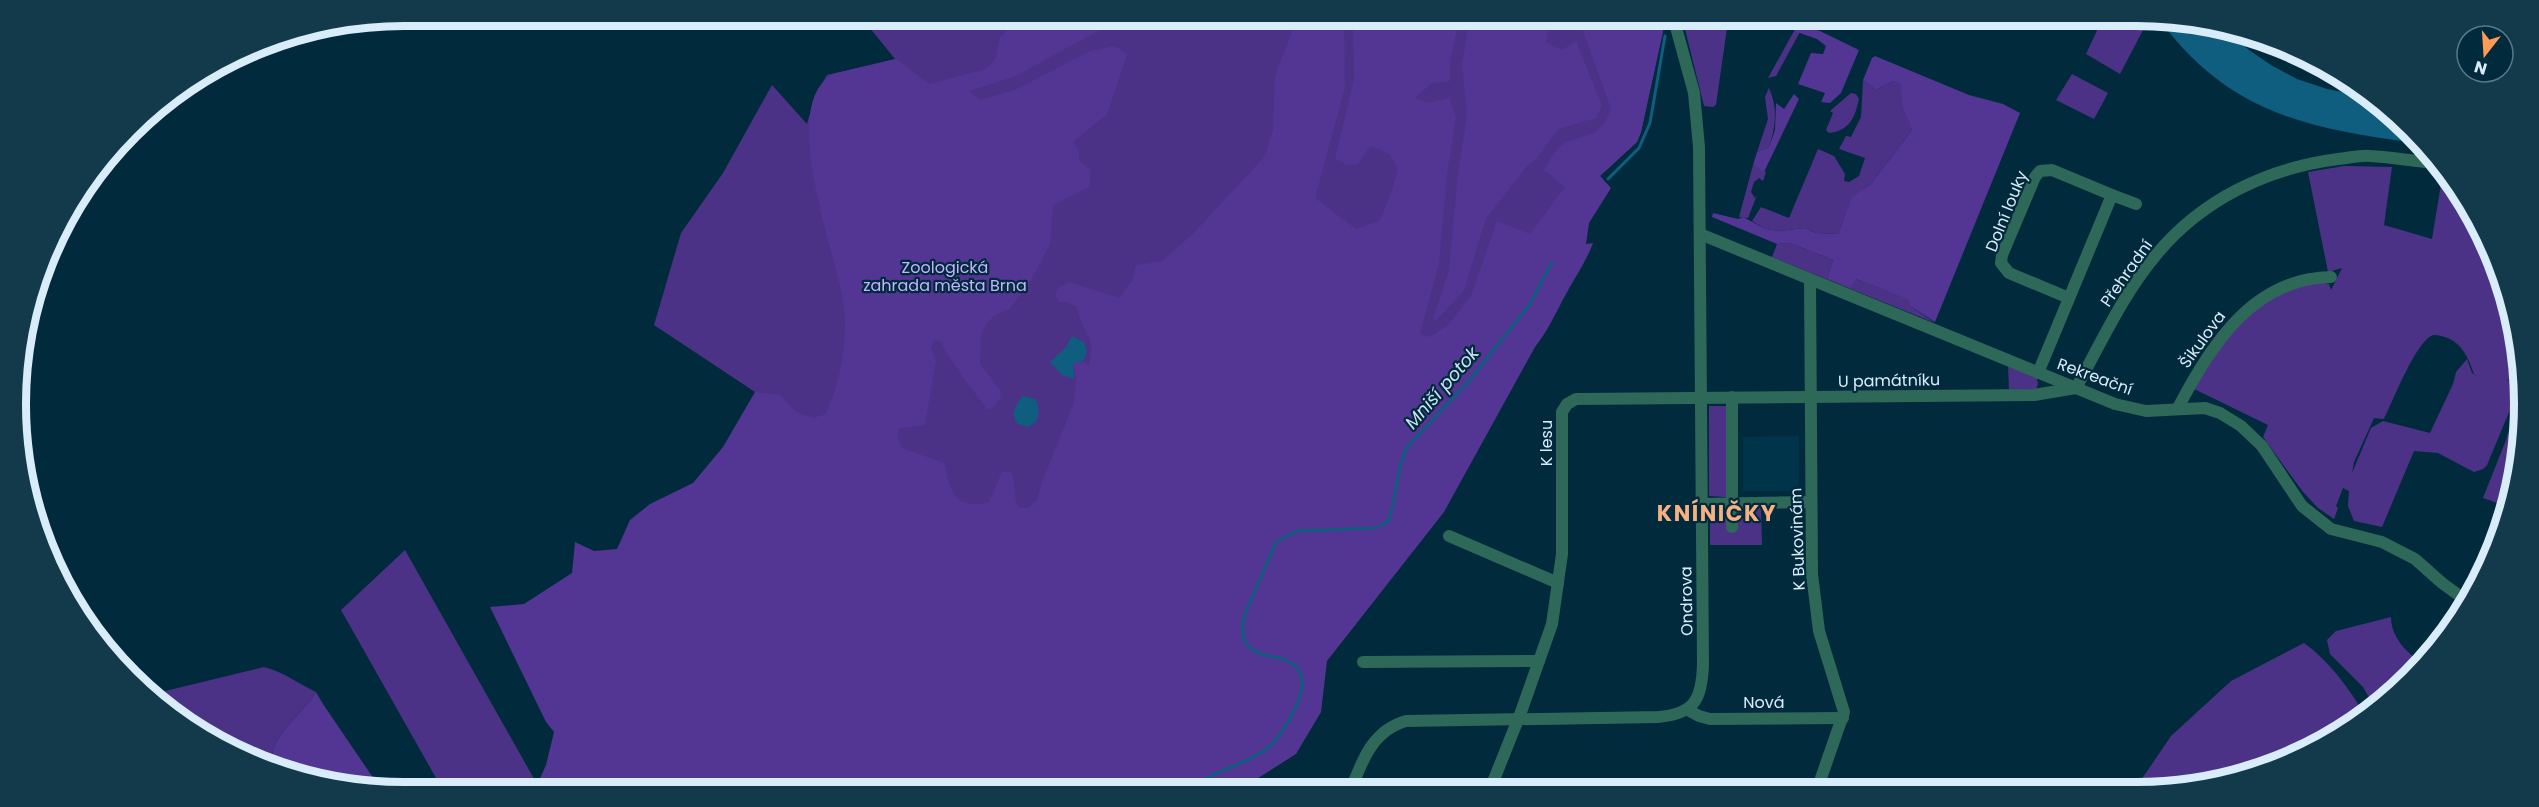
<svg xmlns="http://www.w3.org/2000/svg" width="2539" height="807" viewBox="0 0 2539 807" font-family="Poppins,sans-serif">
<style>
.built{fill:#00344b}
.green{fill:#4c3287;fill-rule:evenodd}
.forest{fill:#533593}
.water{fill:#0f5d7f}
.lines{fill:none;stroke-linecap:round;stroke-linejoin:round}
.stream{stroke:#0f5d7f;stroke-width:3}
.minor{stroke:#2e6859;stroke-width:12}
.labels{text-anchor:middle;stroke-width:4.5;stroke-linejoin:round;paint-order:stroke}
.street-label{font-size:16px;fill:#d8edf9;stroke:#012a3c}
.park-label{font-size:16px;fill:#c3b3ff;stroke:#012a3c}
.water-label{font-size:18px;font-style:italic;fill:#c9e4f4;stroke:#012a3c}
.district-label{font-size:22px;font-weight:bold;letter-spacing:1.5px;fill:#f5b083;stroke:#012a3c}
.rim{fill:none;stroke:#d8edf9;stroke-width:8}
</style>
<rect width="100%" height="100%" fill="#012a3c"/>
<polygon class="built" points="1799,436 1799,491 1743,491 1743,437"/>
<g class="green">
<polygon points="861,17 1659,20 1665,22 1641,132 1637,142 1600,176 1603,179 1523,290 1033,548 761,409 755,392 654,325 681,233 723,173 772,85 807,124 815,95 827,75 895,59"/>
<polygon points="1683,21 1728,21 1716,105 1713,107 1704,106"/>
<polygon points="2101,22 2138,22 2143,30 2120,74 2086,54"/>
<polygon points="1794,31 1800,32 1776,76 1768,78"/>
<polygon points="304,35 298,42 297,40 282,47 244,51 255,44"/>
<polygon points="2072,74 2108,93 2094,119 2056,100"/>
<polygon points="1863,80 1876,90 1893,81 1902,84 1903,105 1912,130 1870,185 1852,198 1838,234 1816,233 1804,228 1779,231 1766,229 1752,221 1761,207 1789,218 1818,149 1834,156 1845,174 1844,181 1849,182 1859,176 1865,158 1839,149 1846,136 1851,137 1861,117"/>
<path d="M1769 88C1778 108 1776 126 1769 147L1757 152 1768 119 1765 97Z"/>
<path d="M1851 93 1856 94 1859 99C1855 118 1849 131 1829 133L1826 130 1833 113 1830 111Z"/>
<polygon points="1753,165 1766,172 1763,181 1759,178 1754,182 1751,192 1755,198 1757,195 1748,218 1739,217"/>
<path d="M2344 166 2392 167 2384 225 2432 239 2443 172C2459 188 2471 206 2471 230L2476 231 2517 328V383L2505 379 2516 385 2517 393 2487 465 2483 469 2474 472 2438 453 2414 451 2382 527 2354 521 2348 506 2349 491 2343 488 2336 506 2338 508 2334 519 2318 508 2303 492 2263 437 2268 425 2192 388C2206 368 2221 340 2238 323 2254 306 2306 276 2329 284L2331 290 2342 268 2328 272 2308 172ZM2433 335C2458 336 2467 353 2474 374L2479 378 2472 373 2467 359 2456 372 2453 384 2430 433 2383 421 2371 428 2352 473 2354 462 2374 418 2384 419C2393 401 2416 341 2433 335Z"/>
<polygon points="1789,243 1833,260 1827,278 1856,279 1910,300 1910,306 1935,323 1772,257 1777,244"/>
<polygon points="2008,365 2036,375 2038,384 2036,389 2009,391"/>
<polygon points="2517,402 2516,480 2506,506 2483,498 2506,440"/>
<polygon points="1709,406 1735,406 1736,496 1739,498 1709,496"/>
<polygon points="1761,508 1762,545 1710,545 1710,510"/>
<polygon points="405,550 537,784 537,785 440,785 341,610"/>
<path d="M2391 617C2391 637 2406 652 2422 663L2410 678 2373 705 2363 687 2330 654 2327 640 2336 631Z"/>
<path d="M2304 643C2328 660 2348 687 2363 712L2308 752 2187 789H2135L2171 736 2231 681Z"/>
<path d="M264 667C282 671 299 684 316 692 302 715 274 731 271 761L188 727 153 694Z"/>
</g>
<g class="forest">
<path d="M1019 18H1121L1016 76 969 91 980 100 1015 90 1090 51 1115 46 1127 54 1107 114 1073 142 1079 151V161L1091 170 1089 187 1053 205 1050 244 1028 286 1010 308 994 316 986 324 981 336 980 364 1001 391 1000 399 991 409H987C974 391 950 362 941 342L934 340 931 348 936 360 925 425 899 428 897 438 902 448 944 463C950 491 955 511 989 502L1002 472H1011C1017 485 1012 497 1019 508H1028L1037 500 1042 482 1074 403 1076 378 1073 363 1082 361 1089 366C1097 334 1082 335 1077 307L1067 302H1059L1055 295 1059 287 1069 282 1120 298 1133 279 1136 265 1162 261 1192 235 1265 156 1273 130 1275 76 1297 19H1344L1345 87 1315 198 1356 229 1379 221 1391 194 1398 169 1390 154 1370 146 1358 164 1347 165 1335 159 1354 79 1353 19H1459L1450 62V81L1432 83 1415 98 1429 103 1449 98 1456 117 1447 174 1439 263 1420 334 1430 337 1448 325 1471 296 1497 221 1530 234 1565 187 1544 170C1549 162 1556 148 1564 144 1587 132 1599 140 1611 109L1579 20H1659L1665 22 1641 132 1637 142 1600 176 1611 188 1589 223 1586 244 1593 243C1586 262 1575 277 1566 294 1556 312 1548 331 1535 347L1444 512 1327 661 1321 712 1296 754 1244 787 537 785 546 765 554 732 546 722 490 607 524 604 572 573 575 542 594 551 617 549 630 520 650 504 693 483 723 447 755 392 780 395 795 411 813 418 826 414C840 384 848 341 844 307 838 256 776 106 833 74L896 59 929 84 986 69 996 58 1000 38Z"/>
<polygon points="1470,19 1549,20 1546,42 1562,50 1576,41 1602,106 1596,118 1558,129 1537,158 1528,165 1486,218 1464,290 1437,320 1433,319 1449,270 1458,174 1467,115 1462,63"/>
<polygon points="1800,25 1820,31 1859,50 1841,93 1830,103 1821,102 1825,93 1798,84 1811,53 1823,54 1826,46 1817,39 1794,31"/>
<polygon points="1875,56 1969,95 2003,104 2020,113 1935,322 1910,306 1909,300 1856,279 1850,288 1827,278 1833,260 1789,243 1777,244 1712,217 1713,213 1738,219 1743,217 1766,229 1779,231 1804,228 1816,233 1838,234 1852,197 1870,185 1912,130 1902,105 1901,84 1893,81 1876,90 1863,80 1872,58"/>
<polygon points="1794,94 1799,99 1764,172 1753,165 1757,152 1769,147 1775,130 1776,103 1784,109"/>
<path d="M316 692 323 704 378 785 327 784 271 761C274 731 302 715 316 692Z"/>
</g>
<g class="water">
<path d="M2161 22 2212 23 2224 28 2249 50 2271 65 2297 79 2327 89 2368 97 2414 143C2307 128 2231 114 2161 22Z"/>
<polygon points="1072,336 1084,342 1087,351 1084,360 1073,364 1074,379 1062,375 1050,362 1066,347"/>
<path d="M1023 396 1036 399 1039 412 1036 422 1028 427 1018 424C1009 415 1016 404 1023 396Z"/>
</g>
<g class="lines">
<g class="stream">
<polyline points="1608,179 1639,148 1650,123 1665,36"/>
<path d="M1195 786C1218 768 1257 762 1275 741 1289 722 1320 676 1288 661 1278 656 1262 657 1253 650 1241 643 1242 628 1244 616L1276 542 1297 531 1375 528 1388 522C1397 498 1396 469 1408 446L1469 381 1530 304 1552 262"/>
</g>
<g class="minor">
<polyline points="2112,195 2136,204"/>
<polyline points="1700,234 2115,404 2146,411 2205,408 2220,413 2241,426 2262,446 2302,506 2331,529 2382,542 2415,559 2442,583 2468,602"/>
<polyline points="1810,280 1812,574 1819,631 1844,712 1819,784"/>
<polyline points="2038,373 2112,195 2052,170 2040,171 2035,177 2002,255 2001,263 2009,273 2069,298"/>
<path d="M2076 388C2101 343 2123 294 2156 255 2202 199 2268 168 2338 159 2349 158 2360 155 2370 156 2391 157 2413 161 2434 163"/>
<polyline points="1732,397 1732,527"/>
<path d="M2178 408C2210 346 2253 278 2331 277"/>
<polyline points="1702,504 1811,502"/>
<polyline points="1449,536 1558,583"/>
<polyline points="1363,662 1539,661"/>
<polyline points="1688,710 1699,716 1710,719 1843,718"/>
<polyline points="1680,785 1819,784"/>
<path d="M1352 787C1363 758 1374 730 1406 721L1658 717C1694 714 1702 700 1703 664L1699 147 1694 93 1674 20"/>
<polyline points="1491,787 1521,712 1552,624 1562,554 1562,412 1567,404 1576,399 2034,395 2076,388"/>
</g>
</g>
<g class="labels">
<g class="street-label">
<text transform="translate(2006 211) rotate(-68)" y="6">Dolní louky</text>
<text transform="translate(2126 273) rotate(-55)" y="6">Přehradní</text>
<text transform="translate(2202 339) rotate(-54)" y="6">Šikulova</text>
<text transform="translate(2095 376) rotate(20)" y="6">Rekreační</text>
<text transform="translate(1889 380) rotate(-1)" y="6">U památníku</text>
<text transform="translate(1546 443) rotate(-90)" y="6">K lesu</text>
<text transform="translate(1797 539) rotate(-92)" y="6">K Bukovinám</text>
<text transform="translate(1686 601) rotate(-91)" y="6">Ondrova</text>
<text x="1764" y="708">Nová</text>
</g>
<g class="park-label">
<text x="945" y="273">Zoologická<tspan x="945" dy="18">zahrada města Brna</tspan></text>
</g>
<g class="water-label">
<text transform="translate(1442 388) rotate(-49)" y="6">Mniší potok</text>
</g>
<g class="district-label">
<text x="1717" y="521">KNÍNIČKY</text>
</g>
</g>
<path d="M0 0H2539V807H0ZM404 26H2136A378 378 0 0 1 2514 404V404A378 378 0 0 1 2136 782H404A378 378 0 0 1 26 404V404A378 378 0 0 1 404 26Z" fill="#123a4b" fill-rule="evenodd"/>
<path class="rim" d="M404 26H2136A378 378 0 0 1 2514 404V404A378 378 0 0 1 2136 782H404A378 378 0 0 1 26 404V404A378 378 0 0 1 404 26Z"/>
<g transform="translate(2485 54) rotate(197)"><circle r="28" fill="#012a3c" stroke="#577888" stroke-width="1.5"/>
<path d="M0-4.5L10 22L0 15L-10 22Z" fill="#fe9c57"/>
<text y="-9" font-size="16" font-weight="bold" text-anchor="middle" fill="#d8edf9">N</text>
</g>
</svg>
